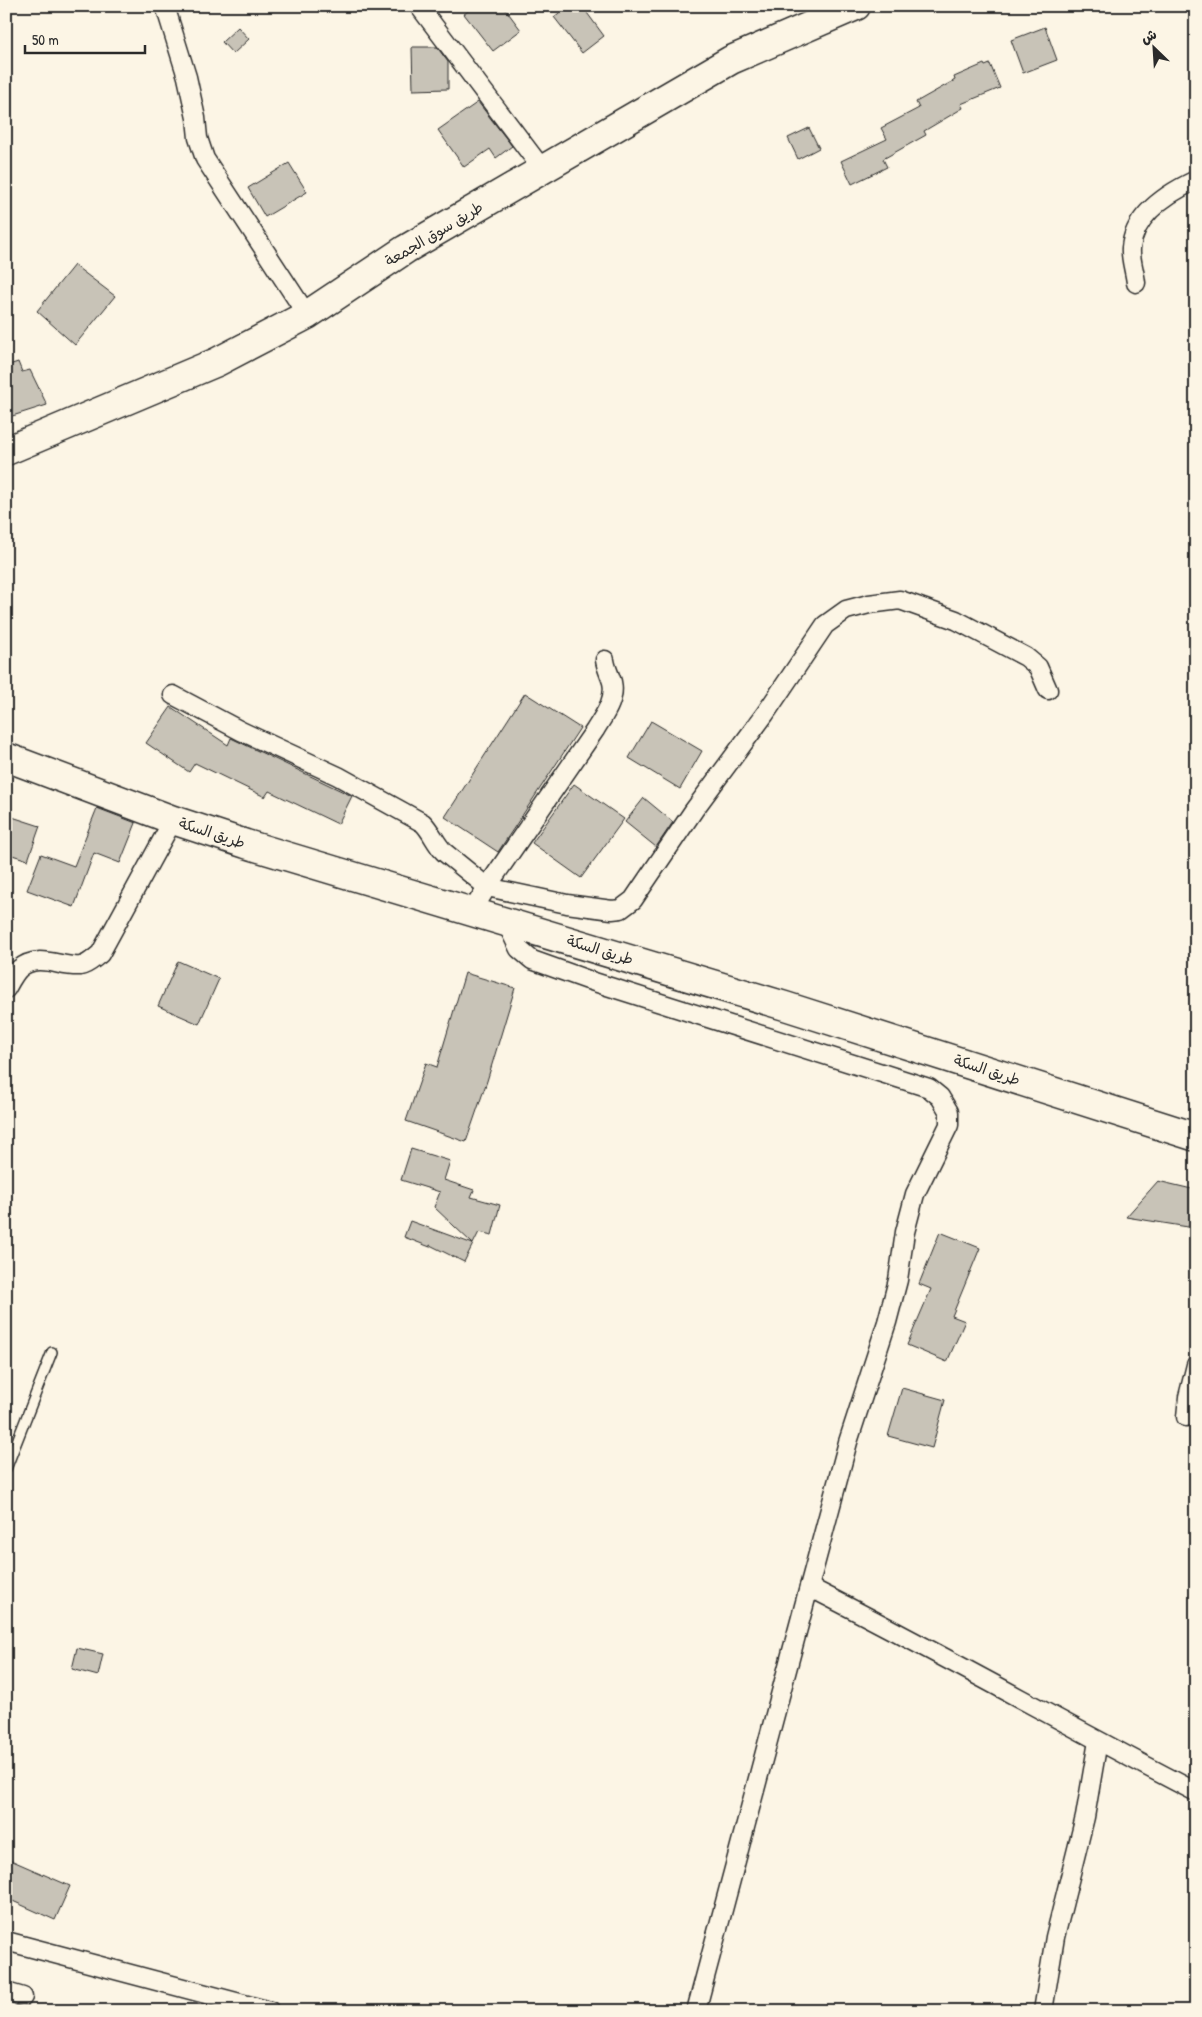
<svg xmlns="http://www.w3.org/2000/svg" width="1202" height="2017" viewBox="0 0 1202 2017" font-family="'Patrick Hand','Playpen Sans Arabic',sans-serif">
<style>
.building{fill:#c8c3b7;stroke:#2b2b2b}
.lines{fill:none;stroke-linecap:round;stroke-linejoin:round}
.lane-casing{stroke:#2b2b2b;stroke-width:12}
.street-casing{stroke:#2b2b2b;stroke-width:21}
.primary-casing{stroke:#2b2b2b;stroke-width:31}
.lane{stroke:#fcf5e5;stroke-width:9}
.street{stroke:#fcf5e5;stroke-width:18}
.primary{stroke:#fcf5e5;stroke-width:28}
.labels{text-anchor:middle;stroke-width:4;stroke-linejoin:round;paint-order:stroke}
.street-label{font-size:15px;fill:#2b2b2b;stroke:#fcf5e5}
</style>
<rect width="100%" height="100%" fill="#fcf5e5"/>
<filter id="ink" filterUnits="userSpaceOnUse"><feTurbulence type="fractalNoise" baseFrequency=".02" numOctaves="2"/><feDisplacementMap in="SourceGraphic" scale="10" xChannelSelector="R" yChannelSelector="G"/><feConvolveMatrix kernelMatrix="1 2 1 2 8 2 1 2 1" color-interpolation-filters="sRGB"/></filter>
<g filter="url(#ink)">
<g class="building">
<polygon points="475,6 503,6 521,30 493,51 464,14"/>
<polygon points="568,6 582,6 604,36 582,53 554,17"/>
<polygon points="238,27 249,39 233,54 222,42"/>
<polygon points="1045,27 1057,60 1023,73 1011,40"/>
<polygon points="412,47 437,47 448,62 448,89 413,90"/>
<polygon points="984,64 985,66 990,64 1000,88 961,104 963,108 924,131 926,135 883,159 887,167 852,184 841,161 887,139 881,128 919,108 916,102 955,80 954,77"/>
<polygon points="478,102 512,146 496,158 490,149 464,167 438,130"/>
<polygon points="809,128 819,148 798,159 788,138"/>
<polygon points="289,163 307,192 265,217 248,188"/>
<polygon points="74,265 115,296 75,345 37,311"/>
<polygon points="18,362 22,372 30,370 47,405 6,418 6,366"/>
<polygon points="525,693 580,728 498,852 445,817"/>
<polygon points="171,707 228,745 231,738 352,796 338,824 269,791 265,797 195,763 189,772 146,743"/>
<polygon points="651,721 702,751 680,789 629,758"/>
<polygon points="574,784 624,819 581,878 532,843"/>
<polygon points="644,798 673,822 656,847 625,822"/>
<polygon points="97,808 136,823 120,863 94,853 74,907 27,890 41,854 74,866"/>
<polygon points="6,815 40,826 28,860 6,853"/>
<polygon points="178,961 219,979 199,1024 158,1006"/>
<polygon points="465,973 515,988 487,1081 466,1142 406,1121 426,1063 437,1067"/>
<polygon points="411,1149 450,1161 444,1180 474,1190 471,1197 500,1205 492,1235 479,1232 473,1244 434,1207 440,1192 401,1180"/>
<polygon points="1158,1181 1196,1190 1196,1216 1188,1227 1126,1217"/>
<polygon points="410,1221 473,1244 464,1262 430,1245 430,1247 404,1237"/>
<polygon points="940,1232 980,1248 952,1316 965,1321 947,1362 907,1345 931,1289 919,1284"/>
<polygon points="902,1388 945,1400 932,1448 888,1436"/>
<polygon points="77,1648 103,1654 98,1676 72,1669"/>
<polygon points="6,1858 70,1886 55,1920 6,1898"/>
</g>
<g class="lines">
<defs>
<polyline id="lane" points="6,1469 52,1352"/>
<g id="street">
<polyline points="165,6 187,77 196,118 198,138 205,159 307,315"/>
<polyline points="419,6 543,170"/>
<path d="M1136 283C1135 272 1130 259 1131 248 1134 215 1168 193 1196 180"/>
<path d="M173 695 241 731 338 776 423 823C432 832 435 843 444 852L487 887 567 904 612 910 621 909 633 900 694 810 765 714 825 625 846 610 869 604 900 600 956 620 1026 657 1038 667 1048 690"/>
<path d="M471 913 487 887 595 730C604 715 616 700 612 682 610 675 606 668 605 660"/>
<polyline points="506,922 519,949 532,960 588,980 929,1088 940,1097 949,1112 949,1125 915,1194 905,1232 898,1280 887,1322 848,1442 809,1587"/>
<path d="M6 989C10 982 14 974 19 969 38 952 60 968 80 966 88 965 94 958 100 954L173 820"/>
<polyline points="1186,1417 1188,1397 1196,1365"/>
<polyline points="6,1941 270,2011"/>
<polyline points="6,1992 23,1997"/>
<path d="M696 2011 809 1587C940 1653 1066 1725 1196 1792"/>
<polyline points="1043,2011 1055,1937 1085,1817 1098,1741"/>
</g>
<g id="primary">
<polyline points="6,451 217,362 307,315 406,249 731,60 856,6"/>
<polyline points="6,757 173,820 246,844 785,1006 1196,1137"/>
</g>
</defs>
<use href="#lane" class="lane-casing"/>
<use href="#street" class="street-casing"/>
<use href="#primary" class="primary-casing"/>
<use href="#lane" class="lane"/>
<use href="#street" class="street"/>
<use href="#primary" class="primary"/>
</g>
</g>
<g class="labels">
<g class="street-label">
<text transform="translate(434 234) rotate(-31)" y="5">طريق سوق الجمعة</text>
<text transform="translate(212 833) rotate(18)" y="5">طريق السكة</text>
<text transform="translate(600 950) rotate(17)" y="5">طريق السكة</text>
<text transform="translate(987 1070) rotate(18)" y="5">طريق السكة</text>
</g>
</g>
<rect width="1202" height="2017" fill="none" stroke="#fcf5e5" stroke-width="25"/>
<rect x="12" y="12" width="1177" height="1992" fill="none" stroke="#2b2b2b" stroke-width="2" filter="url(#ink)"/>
<g transform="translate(1154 48) rotate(335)" stroke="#fcf5e5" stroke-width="4" paint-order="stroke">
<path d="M0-4L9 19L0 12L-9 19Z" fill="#2b2b2b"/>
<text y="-8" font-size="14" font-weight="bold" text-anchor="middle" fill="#2b2b2b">ش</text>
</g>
<path d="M25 45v8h120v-8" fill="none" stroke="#2b2b2b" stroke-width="2.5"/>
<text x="32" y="45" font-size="15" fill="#2b2b2b" stroke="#fcf5e5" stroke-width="4" paint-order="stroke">50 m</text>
</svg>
